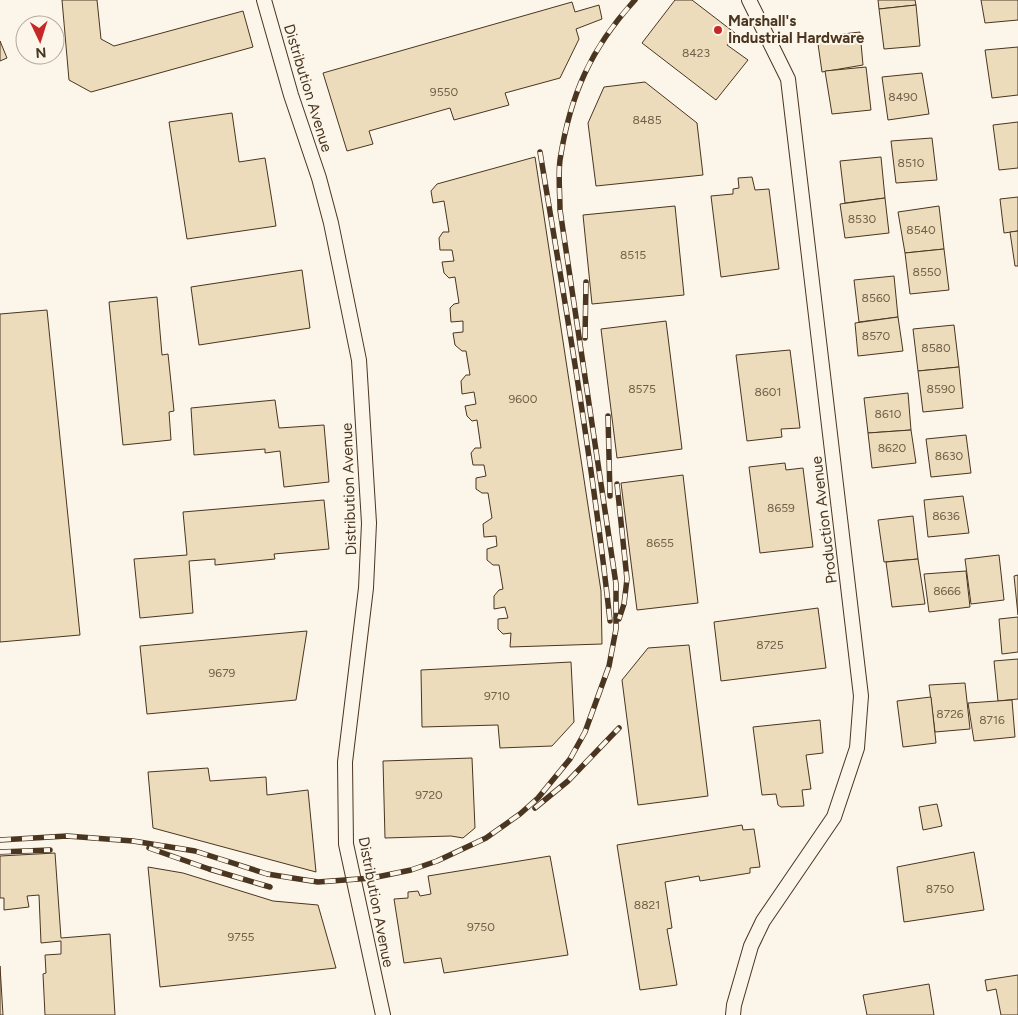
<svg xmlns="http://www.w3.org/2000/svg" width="1018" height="1015" viewBox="0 0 1018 1015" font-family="Figtree,sans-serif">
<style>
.building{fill:#ecdcbc;stroke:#4a3520}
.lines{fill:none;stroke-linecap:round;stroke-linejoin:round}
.tertiary-casing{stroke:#4a3520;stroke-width:16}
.tertiary{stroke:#fbf6e9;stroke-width:14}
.rail-casing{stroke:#4a3520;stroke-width:5.5}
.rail{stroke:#fbf6e9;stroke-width:4;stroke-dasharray:11;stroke-linecap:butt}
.poi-dot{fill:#c62828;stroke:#fbf6e9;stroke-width:2}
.labels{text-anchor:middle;stroke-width:4;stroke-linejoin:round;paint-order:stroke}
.number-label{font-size:12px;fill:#725f47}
.poi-label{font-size:15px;font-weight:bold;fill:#4a3520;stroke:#fbf6e9;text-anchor:start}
.street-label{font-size:15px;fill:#4a3520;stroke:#fbf6e9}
</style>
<rect width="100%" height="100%" fill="#fbf6e9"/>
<g class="building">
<polygon points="62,0 97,0 101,39 114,46 243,11 253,47 91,92 69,80"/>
<polygon points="675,0 692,0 735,33 727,45 748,60 716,100 642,43"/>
<polygon points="878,0 915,0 916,5 879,9"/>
<polygon points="981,0 1018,0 1018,20 985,23"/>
<polygon points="572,2 575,12 599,5 602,19 576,29 579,39 560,78 505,93 509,105 454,120 450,108 369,131 373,144 347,151 323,73"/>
<polygon points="916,5 920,46 884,49 879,9"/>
<polygon points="860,32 863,65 822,72 817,37"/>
<polygon points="0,41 7,58 0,61"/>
<polygon points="1018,47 1018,95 992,98 985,50"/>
<polygon points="866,67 871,110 832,114 825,71"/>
<polygon points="922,73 929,114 888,120 882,77"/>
<polygon points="645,82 697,123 703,175 596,186 588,123 604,87"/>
<polygon points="232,113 239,162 265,158 276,226 187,239 169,122"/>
<polygon points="1018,122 1018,168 999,170 993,125"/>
<polygon points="932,138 937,180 896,183 891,141"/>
<polygon points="535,157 601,591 602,644 510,647 511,633 503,634 498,629 498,619 508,618 505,607 494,609 494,596 499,590 503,589 499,565 493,565 487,560 487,549 497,546 496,536 484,537 483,524 492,518 488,493 482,493 476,489 476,478 486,476 484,465 473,465 471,453 475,448 481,448 477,420 472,421 467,416 465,406 476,404 474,392 462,394 461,381 466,375 470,375 466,351 462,351 455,345 453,333 463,332 463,321 451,322 450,308 454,304 459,303 455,277 449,278 444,273 442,262 454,261 452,250 440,250 439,238 443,232 449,232 444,201 433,203 431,191 437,184"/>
<polygon points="881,157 885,198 845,203 840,161"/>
<polygon points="752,177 755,190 769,189 779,269 721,277 711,196 733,194 733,189 739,188 738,178"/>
<polygon points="1018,197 1018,231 1004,233 1000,199"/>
<polygon points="885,198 889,233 845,238 840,204"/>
<polygon points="675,206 684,295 592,304 583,215"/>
<polygon points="939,206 944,249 905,253 898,212"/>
<polygon points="1018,231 1018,266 1015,266 1010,232"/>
<polygon points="944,249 949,290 910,294 905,253"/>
<polygon points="302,270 310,328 199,345 191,287"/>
<polygon points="894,276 898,317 859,322 854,280"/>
<polygon points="157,297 162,355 168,354 174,411 169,412 171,440 123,445 109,302"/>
<polygon points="47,310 80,635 0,642 0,314"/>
<polygon points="898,317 903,351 858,356 855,323"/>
<polygon points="666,321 682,449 617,458 601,329"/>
<polygon points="954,325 959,367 918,371 913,329"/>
<polygon points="790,350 800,428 781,429 782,437 747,441 736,355"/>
<polygon points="959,367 963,408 923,412 918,371"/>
<polygon points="908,393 911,430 868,433 864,398"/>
<polygon points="275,400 279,428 324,425 329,482 284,487 280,451 265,453 265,449 194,455 191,408"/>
<polygon points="911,430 916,463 872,468 868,433"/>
<polygon points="966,435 971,473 931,477 926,439"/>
<polygon points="785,463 786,470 803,468 813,547 760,553 749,467"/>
<polygon points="683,475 698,603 637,610 621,483"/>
<polygon points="963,496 969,533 928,537 924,500"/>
<polygon points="324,500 329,549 274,554 275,559 215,565 215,559 189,561 193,613 140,618 134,559 187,555 183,512"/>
<polygon points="913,516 918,559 884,562 878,520"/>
<polygon points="999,555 1004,600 971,604 965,559"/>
<polygon points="918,559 925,604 892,607 886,562"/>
<polygon points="966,571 970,607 929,612 924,574"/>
<polygon points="1018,575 1018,615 1014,576"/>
<polygon points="818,608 826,668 721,681 714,622"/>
<polygon points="1018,617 1018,652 1002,654 999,619"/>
<polygon points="307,631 296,700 147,714 140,646"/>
<polygon points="689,645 708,796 638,805 622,680 648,648"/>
<polygon points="1018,659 1018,699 998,701 994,661"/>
<polygon points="571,662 574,722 552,746 500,748 498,725 422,727 421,670"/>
<polygon points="965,683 970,729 935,732 929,685"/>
<polygon points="931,697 936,743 903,747 897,701"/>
<polygon points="1012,700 1015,737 974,741 968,703"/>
<polygon points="820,720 823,753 806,755 811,789 802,790 804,806 781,807 778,805 776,794 762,795 753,727"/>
<polygon points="472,758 475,828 463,838 451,836 385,838 383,761"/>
<polygon points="208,768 210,781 266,777 267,795 308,790 316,872 153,828 148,772"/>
<polygon points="937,804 942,826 923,830 919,807"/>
<polygon points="742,825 743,830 754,829 760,867 750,868 750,873 700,881 699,876 665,882 672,928 667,929 677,985 640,990 617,845"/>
<polygon points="974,852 984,910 904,922 897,867"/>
<polygon points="55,853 61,938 110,934 115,1015 45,1015 43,974 46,973 45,955 61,954 61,941 41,943 39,895 27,896 29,907 4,910 4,898 0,898 0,856"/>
<polygon points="550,856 568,955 444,973 441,958 404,963 394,899 408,898 408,892 418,891 420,896 431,894 428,876"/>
<polygon points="148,867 183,873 273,901 318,905 336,968 160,987"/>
<polygon points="0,966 3,1015 0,1015"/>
<polygon points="1018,975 1018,1015 1001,1015 996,989 987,991 985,980"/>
<polygon points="929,984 934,1015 867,1015 863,995"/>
</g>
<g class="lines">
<defs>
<g id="tertiary">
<polyline points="264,0 291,95 319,178 331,223 359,360 369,523 366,588 345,762 346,844 383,1015"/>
<polyline points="733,1015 734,1005 751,946 763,921 834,817 857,748 861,696 788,79 749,0"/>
</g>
</defs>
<use href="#tertiary" class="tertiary-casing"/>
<use href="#tertiary" class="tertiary"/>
<defs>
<g id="rail">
<path d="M540 152C566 308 593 464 610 621"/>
<polyline points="585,338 586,282"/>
<polyline points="608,416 610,496"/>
<polyline points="617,484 627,579 624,604 619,619"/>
<polyline points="535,808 568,781 619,728"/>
<path d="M0 840 67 836 133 841 195 851 267 874 318 882 372 878 411 870 437 861 486 838 520 814 538 798 570 759 585 732 609 666 616 629V584L560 210C560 193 558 176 560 160 570 95 591 48 635 0"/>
<polyline points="149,848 209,869 270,887"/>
<polyline points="0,852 50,850"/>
</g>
</defs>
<use href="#rail" class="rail-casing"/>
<use href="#rail" class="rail"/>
</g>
<circle class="poi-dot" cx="718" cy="30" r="5"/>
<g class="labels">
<g class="number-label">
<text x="696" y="57">8423</text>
<text x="444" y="96">9550</text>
<text x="903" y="101">8490</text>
<text x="647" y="124">8485</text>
<text x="911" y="167">8510</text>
<text x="862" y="223">8530</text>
<text x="921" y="234">8540</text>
<text x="633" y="259">8515</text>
<text x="927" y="276">8550</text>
<text x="876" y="302">8560</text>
<text x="876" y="340">8570</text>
<text x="936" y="352">8580</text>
<text x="642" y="393">8575</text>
<text x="941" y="393">8590</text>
<text x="768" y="396">8601</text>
<text x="523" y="403">9600</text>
<text x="888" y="418">8610</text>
<text x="892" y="452">8620</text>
<text x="949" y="460">8630</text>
<text x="781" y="512">8659</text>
<text x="946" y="520">8636</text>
<text x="660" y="547">8655</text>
<text x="947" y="595">8666</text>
<text x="770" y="649">8725</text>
<text x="222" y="677">9679</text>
<text x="497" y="700">9710</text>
<text x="950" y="718">8726</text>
<text x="992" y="724">8716</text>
<text x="429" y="799">9720</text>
<text x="940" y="893">8750</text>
<text x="647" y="909">8821</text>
<text x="481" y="931">9750</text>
<text x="241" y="941">9755</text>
</g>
<g class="poi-label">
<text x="728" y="26">Marshall's<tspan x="728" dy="17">Industrial Hardware</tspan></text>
</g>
<g class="street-label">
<text transform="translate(308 88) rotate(73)" y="5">Distribution Avenue</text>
<text transform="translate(349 489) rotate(-92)" y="5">Distribution Avenue</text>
<text transform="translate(824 520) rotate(-97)" y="5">Production Avenue</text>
<text transform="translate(376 902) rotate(79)" y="5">Distribution Avenue</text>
</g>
</g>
<g transform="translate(40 40) rotate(176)"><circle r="24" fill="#fbf6e9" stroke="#b4a999"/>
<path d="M0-4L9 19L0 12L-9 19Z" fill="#c62828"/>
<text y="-8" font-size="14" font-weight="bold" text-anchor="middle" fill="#4a3520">N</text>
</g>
</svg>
